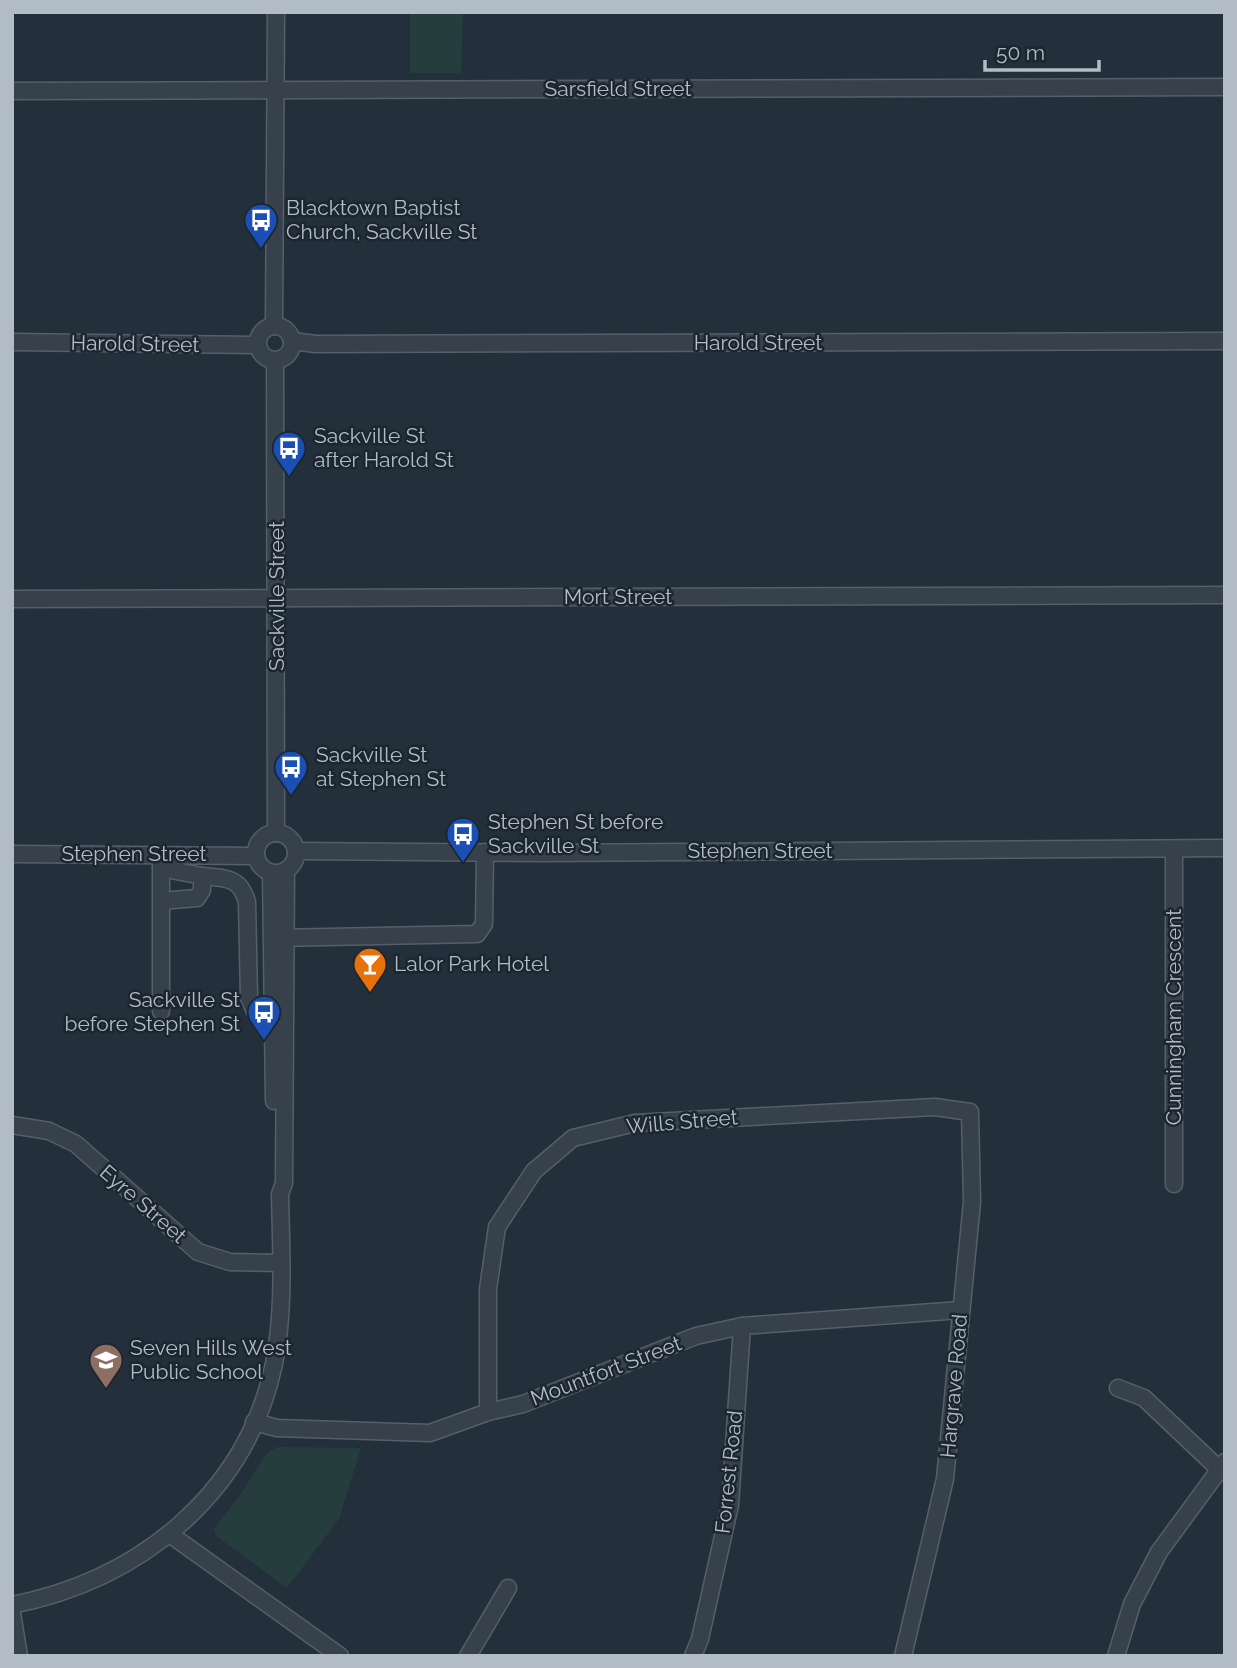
<svg xmlns="http://www.w3.org/2000/svg" width="1237" height="1668" viewBox="0 0 1237 1668" font-family="Raleway,sans-serif">
<style>
.green{fill:#263d3d}
.lines{fill:none;stroke-linecap:round;stroke-linejoin:round}
.minor-casing{stroke:#555f69;stroke-width:19}
.minor{stroke:#37414b;stroke-width:16}
.labels{text-anchor:middle;stroke-width:5;stroke-linejoin:round;paint-order:stroke}
.street-label{font-size:21px;fill:#b2bcc6;stroke:#1c2630}
.poi-label{font-size:21px;fill:#b2bcc6;stroke:#1c2630;text-anchor:start}
</style>
<rect width="100%" height="100%" fill="#232f3a"/>
<g class="green">
<polygon points="410,12 463,12 461,73 410,73"/>
<polygon points="277,1447 361,1448 339,1519 287,1588 216,1536 214,1528 241,1494 265,1455"/>
</g>
<g class="lines">
<defs>
<g id="minor">
<polyline points="12,91 1225,87"/>
<polyline points="274,326 276,12"/>
<circle cx="275" cy="343" r="17"/>
<polyline points="292,341 316,344 1225,341"/>
<polyline points="12,342 258,345"/>
<polyline points="275,360 276,833"/>
<polyline points="12,599 1225,595"/>
<circle cx="276" cy="853" r="20"/>
<polyline points="1174,850 1174,1184"/>
<polyline points="296,851 544,853 1225,848"/>
<polyline points="12,854 256,856"/>
<polyline points="161,854 161,1011"/>
<polyline points="161,868 202,876 202,890 197,898 161,901"/>
<polyline points="271,873 274,1101"/>
<path d="M202 876C226 878 240 877 247 902L249 998 255 1011 273 1018"/>
<polyline points="277,938 477,934 484,924 485,852"/>
<polyline points="12,1125 49,1131 76,1144 198,1252 230,1262 281,1263"/>
<polyline points="1118,1388 1144,1398 1219,1469 1225,1472"/>
<polyline points="488,1412 488,1289 497,1227 534,1171 573,1138 635,1123 935,1107 970,1112 972,1202 945,1479 903,1656"/>
<polyline points="254,1422 277,1428 430,1433 488,1412 523,1404 696,1336 742,1326 961,1310"/>
<polyline points="171,1535 340,1656"/>
<path d="M12 1605C139 1580 246 1495 274 1364 285 1308 281 1250 280 1194L284 1183 286 870"/>
<polyline points="12,1613 19,1656"/>
<polyline points="468,1656 508,1588"/>
<polyline points="693,1656 700,1639 730,1505 742,1326"/>
<polyline points="1116,1656 1132,1604 1159,1552 1225,1462"/>
</g>
</defs>
<use href="#minor" class="minor-casing"/>
<use href="#minor" class="minor"/>
</g>
<defs>
<symbol id="bus-pin" viewBox="-11 -11 22 30"><path d="M0 17L-7.5 6A9.5 9.5 0 1 1 7.5 6Z" fill="#1a4fb4" stroke="#1c2630"/><path d="M-5-6H5V4H4V6H2V4H-2V6H-4V4H-5ZM-3.5-4V0h7V-4ZM-3.5 1.2v1.5H-2V1.2ZM2 1.2v1.5H3.5V1.2Z" fill="#fff"/></symbol>
<symbol id="bar-pin" viewBox="-11 -11 22 30"><path d="M0 17L-7.5 6A9.5 9.5 0 1 1 7.5 6Z" fill="#e8710a" stroke="#1c2630"/><path d="M-6-5H6L.8 .8V4.5H3.5V6h-7V4.5H-.8V.8Z" fill="#fff"/></symbol>
<symbol id="school-pin" viewBox="-11 -11 22 30"><path d="M0 17L-7.5 6A9.5 9.5 0 1 1 7.5 6Z" fill="#8d6e63" stroke="#1c2630"/><path d="M0-5L7-2L0 1L-7-2ZM-4 1L0 2.5L4 1V4Q0 6-4 4Z" fill="#fff"/></symbol>
</defs>
<g fill-rule="evenodd">
<use href="#bus-pin" x="242" y="201" width="38" height="52"/>
<use href="#bus-pin" x="270" y="429" width="38" height="52"/>
<use href="#bus-pin" x="272" y="748" width="38" height="52"/>
<use href="#bus-pin" x="444" y="815" width="38" height="52"/>
<use href="#bar-pin" x="351" y="945" width="38" height="52"/>
<use href="#bus-pin" x="245" y="993" width="38" height="52"/>
<use href="#school-pin" x="87" y="1341" width="38" height="52"/>
</g>
<g class="labels">
<g class="street-label">
<text x="618" y="96">Sarsfield Street</text>
<text x="758" y="350">Harold Street</text>
<text transform="translate(135 344) rotate(1)" y="7">Harold Street</text>
<text transform="translate(277 596) rotate(-90)" y="7">Sackville Street</text>
<text x="618" y="604">Mort Street</text>
<text x="760" y="858">Stephen Street</text>
<text x="134" y="861">Stephen Street</text>
<text transform="translate(1174 1017) rotate(-90)" y="7">Cunningham Crescent</text>
<text transform="translate(682 1122) rotate(-5)" y="7">Wills Street</text>
<text transform="translate(143 1204) rotate(41)" y="7">Eyre Street</text>
<text transform="translate(606 1371) rotate(-21)" y="7">Mountfort Street</text>
<text transform="translate(954 1386) rotate(-85)" y="7">Hargrave Road</text>
<text transform="translate(729 1472) rotate(-84)" y="7">Forrest Road</text>
</g>
<g class="poi-label">
<text x="286" y="215">Blacktown Baptist<tspan x="286" dy="24">Church, Sackville St</tspan></text>
<text x="314" y="443">Sackville St<tspan x="314" dy="24">after Harold St</tspan></text>
<text x="316" y="762">Sackville St<tspan x="316" dy="24">at Stephen St</tspan></text>
<text x="488" y="829">Stephen St before<tspan x="488" dy="24">Sackville St</tspan></text>
<text x="394" y="971">Lalor Park Hotel</text>
<text x="240" y="1007" text-anchor="end">Sackville St<tspan x="240" dy="24">before Stephen St</tspan></text>
<text x="130" y="1355">Seven Hills West<tspan x="130" dy="24">Public School</tspan></text>
</g>
</g>
<rect width="1237" height="1668" fill="none" stroke="#b2bcc6" stroke-width="28"/>
<path d="M985 60v10h114v-10" fill="none" stroke="#b2bcc6" stroke-width="3.5"/>
<text x="996" y="60" font-size="21" fill="#b2bcc6" stroke="#1c2630" stroke-width="5" paint-order="stroke">50 m</text>
</svg>
